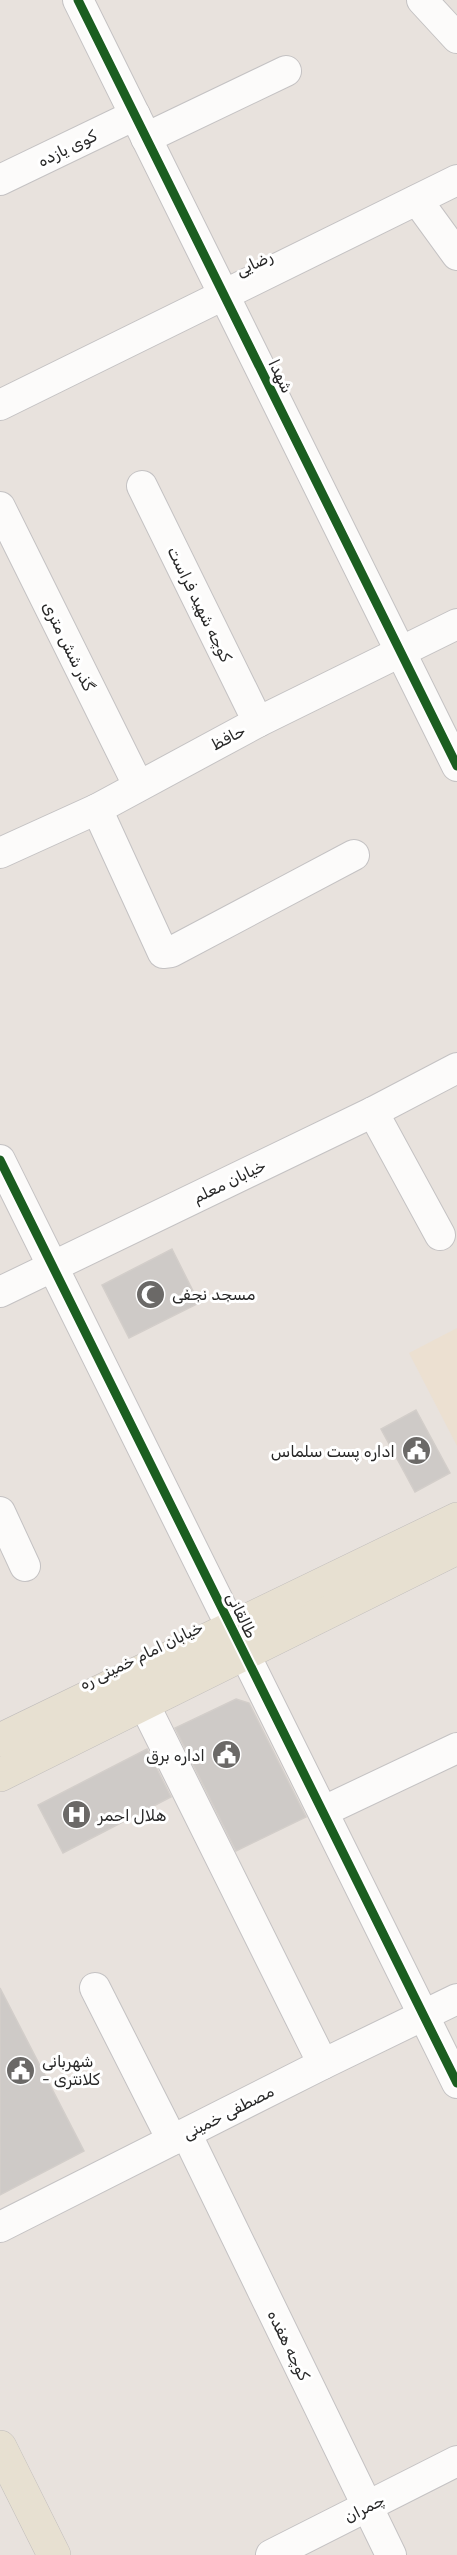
<svg xmlns="http://www.w3.org/2000/svg" width="457" height="2555" viewBox="0 0 457 2555" font-family="Rubik,'Noto Naskh Arabic',sans-serif">
<style>
.education{fill:#ece0d1}
.building{fill:#cecac7;stroke:#d3ceca;stroke-width:1.5}
.lines{fill:none;stroke-linecap:round;stroke-linejoin:round}
.minor-casing{stroke:#c4c2c3;stroke-width:32}
.major-casing{stroke:#c0bdbc;stroke-width:34}
.minor{stroke:#fcfbfa;stroke-width:30}
.major{stroke:#e7e0d1;stroke-width:33}
.cycleway-casing{stroke:#fff;stroke-width:13}
.cycleway{stroke:#1b5e20;stroke-width:9}
.labels{text-anchor:middle;stroke-width:6;stroke-linejoin:round;paint-order:stroke}
.street-label{font-size:16px;fill:#282828;stroke:#fff}
.poi-label{font-size:16px;fill:#282828;stroke:#fff;text-anchor:start}
</style>
<rect width="100%" height="100%" fill="#e8e2dd"/>
<polygon class="education" points="457,1328 457,1446 409,1353"/>
<g class="building">
<polygon points="172,1249 199,1303 129,1338 102,1285"/>
<polygon points="416,1410 450,1473 415,1492 381,1429"/>
<polygon points="236,1699 249,1703 306,1817 236,1851 175,1728"/>
<polygon points="147,1749 171,1797 63,1853 38,1805"/>
<polygon points="0,1988 84,2151 0,2195"/>
</g>
<g class="lines">
<defs>
<g id="minor">
<polyline points="78,0 457,766"/>
<polyline points="422,0 457,38"/>
<polyline points="146,138 286,71"/>
<polyline points="0,180 135,115"/>
<polyline points="417,200 457,255"/>
<polyline points="0,405 457,180"/>
<polyline points="142,486 258,722"/>
<polyline points="0,507 138,785"/>
<polyline points="97,809 163,953 171,952 354,855"/>
<polyline points="0,853 97,809 258,722 457,624"/>
<polyline points="373,1112 440,1235"/>
<polyline points="0,1160 457,2083"/>
<polyline points="0,1292 373,1112 457,1068"/>
<polyline points="0,1512 25,1566"/>
<polyline points="144,1704 323,2064"/>
<polyline points="324,1811 457,1748"/>
<polyline points="95,1988 172,2140"/>
<polyline points="187,2135 391,2555"/>
<polyline points="0,2227 323,2064 457,1999"/>
<polyline points="271,2555 457,2461"/>
</g>
<g id="major">
<polyline points="0,1740 457,1519"/>
<polyline points="0,1775 457,1548"/>
<polyline points="0,2447 54,2555"/>
</g>
</defs>
<use href="#minor" class="minor-casing"/>
<use href="#major" class="major-casing"/>
<use href="#minor" class="minor"/>
<use href="#major" class="major"/>
<defs>
<g id="cycleway">
<polyline points="78,0 457,766"/>
<polyline points="0,1160 457,2083"/>
</g>
</defs>
<use href="#cycleway" class="cycleway-casing"/>
<use href="#cycleway" class="cycleway"/>
</g>
<defs>
<symbol id="mosque-disc" viewBox="-11 -11 22 22"><circle r="9.5" fill="#6b6967" stroke="#fff"/><path d="M3.5-4.9A6 6 0 1 0 3.5 4.9A5 5 0 1 1 3.5-4.9Z" fill="#fff"/></symbol>
<symbol id="civic-disc" viewBox="-11 -11 22 22"><circle r="9.5" fill="#6b6967" stroke="#fff"/><path d="M-.6-6.5H3V-4.5H.6V-3L4-1V1h2V6H-6V1h2V-1L-.6-3ZM-1.2 2.5V6h2.4V2.5Z" fill="#fff"/></symbol>
<symbol id="hospital-disc" viewBox="-11 -11 22 22"><circle r="9.5" fill="#6b6967" stroke="#fff"/><path d="M-5-5h3v3.5h4V-5h3V5h-3V1.5h-4V5h-3Z" fill="#fff"/></symbol>
</defs>
<g fill-rule="evenodd">
<use href="#mosque-disc" x="134" y="1278" width="33" height="33"/>
<use href="#civic-disc" x="400" y="1434" width="33" height="33"/>
<use href="#civic-disc" x="210" y="1738" width="33" height="33"/>
<use href="#hospital-disc" x="60" y="1798" width="33" height="33"/>
<use href="#civic-disc" x="4" y="2054" width="33" height="33"/>
</g>
<g class="labels">
<g class="street-label">
<text transform="translate(67 148) rotate(-26)" y="6">کوی یازده</text>
<text transform="translate(254 263) rotate(-26)" y="6">رضایی</text>
<text transform="translate(281 376) rotate(64)" y="6">شهدا</text>
<text transform="translate(200 604) rotate(64)" y="6">کوچه شهید فراست</text>
<text transform="translate(69 646) rotate(64)" y="6">گذر شش متری</text>
<text transform="translate(228 737) rotate(-28)" y="6">حافظ</text>
<text transform="translate(229 1181) rotate(-26)" y="6">خیابان معلم</text>
<text transform="translate(242 1615) rotate(64)" y="6">طالقانی</text>
<text transform="translate(141 1655) rotate(-26)" y="6">خیابان امام خمینی ره</text>
<text transform="translate(228 2112) rotate(-27)" y="6">مصطفی خمینی</text>
<text transform="translate(289 2345) rotate(64)" y="6">کوچه هفده</text>
<text transform="translate(364 2508) rotate(-27)" y="6">چمران</text>
</g>
<g class="poi-label">
<text x="172" y="1300">مسجد نجفی</text>
<text x="395" y="1457" text-anchor="end">اداره پست سلماس</text>
<text x="205" y="1761" text-anchor="end">اداره برق</text>
<text x="98" y="1821">هلال احمر</text>
<text x="42" y="2067">شهربانی<tspan x="42" dy="18">- کلانتری</tspan></text>
</g>
</g>
</svg>
